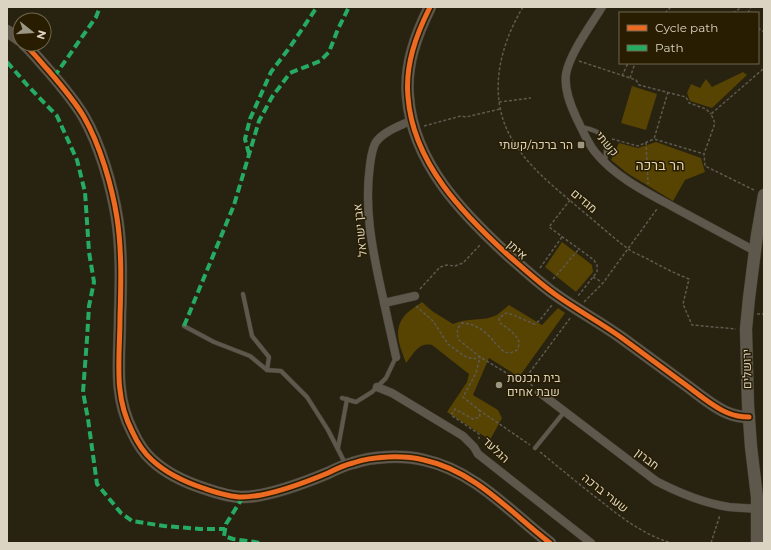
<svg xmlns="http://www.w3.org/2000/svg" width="771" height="550" viewBox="0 0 771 550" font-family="Montserrat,Heebo,sans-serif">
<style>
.green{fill:#574302}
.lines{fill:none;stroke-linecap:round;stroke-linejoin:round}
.lane-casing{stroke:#413c31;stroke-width:5}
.street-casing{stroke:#413c31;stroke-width:9}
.secondary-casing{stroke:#413c31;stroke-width:13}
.path{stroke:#5e5a4f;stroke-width:1.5;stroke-dasharray:3 2;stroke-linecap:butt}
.lane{stroke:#5e584c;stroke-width:4}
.street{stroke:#5e584c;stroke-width:8}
.secondary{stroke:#5e584c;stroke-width:12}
.quiet{stroke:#26ab63;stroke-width:4;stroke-dasharray:8 4;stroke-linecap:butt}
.cycleway-casing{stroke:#281d00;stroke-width:8}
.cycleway{stroke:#ed6a23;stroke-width:5}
.poi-dot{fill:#9c9685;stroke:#281d00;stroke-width:1.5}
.labels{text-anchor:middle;stroke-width:3;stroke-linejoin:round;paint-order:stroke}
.street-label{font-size:12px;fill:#dbd4c3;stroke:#281d00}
.poi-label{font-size:12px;fill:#dbd4c3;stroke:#281d00;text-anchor:end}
.quarter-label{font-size:14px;fill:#e6d8b5;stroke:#281d00}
</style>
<rect width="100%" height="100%" fill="#282211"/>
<g class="green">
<polygon points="743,72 747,75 712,108 690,101 687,93 691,84 700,88 706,79 712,87"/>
<polygon points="632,86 657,94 646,130 621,123"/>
<polygon points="656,142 701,158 705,172 685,180 673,201 627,173 611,160 619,143 638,148"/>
<polygon points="562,242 587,261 592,265 593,272 576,292 545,267"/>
<path d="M422 302 432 311 453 324C467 317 483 322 497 315 501 312 505 308 509 305L542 325 558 308 565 313 519 377 489 358 473 395 498 410 502 418 490 440 447 412 467 382 469 374 432 345C418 342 414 354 406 363 400 346 391 329 407 313 411 309 417 306 422 302Z"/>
</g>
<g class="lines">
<defs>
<g id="lane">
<path d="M581 127C606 132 608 137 605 162"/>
<polyline points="243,294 252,336 269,357 267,370"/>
<polyline points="184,326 214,342 250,356 267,370 281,371 307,397 328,430 345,463"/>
<polyline points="342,398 356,402 372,392 386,378 396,357"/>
<polyline points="338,448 347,399"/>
<polyline points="535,448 565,411"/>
</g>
<g id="street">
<path d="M602 7C591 25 570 53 566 74 564 89 570 104 576 117 582 129 587 142 595 152 616 178 648 193 677 209 703 223 729 237 755 251"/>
<polyline points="384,303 415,296"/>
<path d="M396 357C391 334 386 312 381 289 372 248 364 207 370 165 371 158 372 148 376 142 384 131 400 126 412 120"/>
<polyline points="377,387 392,393 463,436 474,447 478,454 591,543"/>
<path d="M539 392 656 481C679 493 703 503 729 507 739 508 748 508 757 509"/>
</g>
<g id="secondary">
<path d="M430 7C416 35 405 65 408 97 413 163 463 214 509 256 524 269 540 284 556 295 577 310 601 323 622 338 645 355 667 371 690 388 702 397 715 408 728 413 735 416 742 417 749 417"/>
<polyline points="7,31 20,40"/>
<path d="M24 44C33 52 40 61 48 70 61 85 74 100 84 117 100 145 112 186 117 218 122 250 121 285 120 317 120 357 113 394 132 431 137 442 143 452 152 460 167 474 185 482 203 488 215 492 229 497 242 497 268 497 304 483 328 473 336 469 344 465 353 463 373 456 403 455 424 460 475 471 510 512 550 543"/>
<polyline points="757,543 757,497 751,447 748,405 746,329 749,298 757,235 764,195"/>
</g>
</defs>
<use href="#lane" class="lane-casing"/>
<use href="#street" class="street-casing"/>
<use href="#secondary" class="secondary-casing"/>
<g class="path">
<path d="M523 7C497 50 486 104 517 147 534 172 558 190 580 209 596 222 611 236 627 248 632 252 639 255 646 258 660 266 674 273 689 279L683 304 692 325 736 329"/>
<polyline points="665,13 671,7"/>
<polyline points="733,13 739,9 740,7"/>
<polyline points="748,13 751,7"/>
<polyline points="758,28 764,32"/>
<polyline points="579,61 636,80 639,85 686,97 689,103 706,109 711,114"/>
<polyline points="622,76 628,63"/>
<polyline points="630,78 635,63"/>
<polyline points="668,92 654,139 704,154"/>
<polyline points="499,102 531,98"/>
<polyline points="424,126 461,116 466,117 500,109"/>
<polyline points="612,139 638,146 654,139"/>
<polyline points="646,142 648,184"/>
<polyline points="754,190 705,166 704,154 715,123 711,114 762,70 764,66"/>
<polyline points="570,200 549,227 594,260 597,265 597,272 578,296"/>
<polyline points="540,268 562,237"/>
<polyline points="593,277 602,282"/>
<polyline points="553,279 579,249"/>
<polyline points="420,289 440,267 447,265 455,266 463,263 481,244"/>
<polyline points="584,302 603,283 657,209"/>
<polyline points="416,306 433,321 448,344 464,356 473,359 480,357 476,373 463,397 479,410 480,417 473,419 455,409 451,415 479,434 479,439"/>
<polyline points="757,314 764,314"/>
<path d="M524 380H518L480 357 459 340 457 334 458 328 462 323C478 324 487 333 496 344 499 346 502 351 505 352 510 354 513 352 517 350 518 348 519 345 519 343 519 336 506 327 500 323L499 318 506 313C516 315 525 321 535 324L540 320 552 305"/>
<polyline points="533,386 524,380 571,317"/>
<polyline points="479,410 530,445"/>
<path d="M540 452C561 469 581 486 602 502 623 519 645 535 671 543"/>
<polyline points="711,543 720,515"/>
</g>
<use href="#lane" class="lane"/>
<use href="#street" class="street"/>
<use href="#secondary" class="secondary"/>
<g class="quiet">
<polyline points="7,62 28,86 57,116 77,160 85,192 89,252 94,282 89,306 87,339 83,392 88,419 97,484 121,513 132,521 164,526 200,529 225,529"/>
<polyline points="54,77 96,17 100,7"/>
<polyline points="249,154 245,139 250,119 271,72 290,47 317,7"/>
<polyline points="184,326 234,205 259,121 272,97 290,73 320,61 329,52 338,29 349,7"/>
<polyline points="243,497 226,524 224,536 233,539 255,542 259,543"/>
</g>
<defs>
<g id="cycleway">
<path d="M430 7C416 35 405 65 408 97 413 163 463 214 509 256 524 269 540 284 556 295 577 310 601 323 622 338 645 355 667 371 690 388 702 397 715 408 728 413 735 416 742 417 749 417"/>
<path d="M24 44C33 52 40 61 48 70 61 85 74 100 84 117 100 145 112 186 117 218 122 250 121 285 120 317 120 357 113 394 132 431 137 442 143 452 152 460 167 474 185 482 203 488 215 492 229 497 242 497 268 497 304 483 328 473 336 469 344 465 353 463 373 456 403 455 424 460 475 471 510 512 550 543"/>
</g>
</defs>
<use href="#cycleway" class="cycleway-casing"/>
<use href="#cycleway" class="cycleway"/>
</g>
<g class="poi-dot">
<rect x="577" y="141" width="8" height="8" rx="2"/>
<circle cx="499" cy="385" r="4"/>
</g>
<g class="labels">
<g class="street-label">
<text transform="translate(607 144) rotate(50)" y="4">קשתי</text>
<text transform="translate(584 201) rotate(40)" y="4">מגדים</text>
<text transform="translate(360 230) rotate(-96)" y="4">אבן ישראל</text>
<text transform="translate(517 250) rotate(42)" y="4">איתן</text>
<text transform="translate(747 369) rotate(-91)" y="4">ירושלים</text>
<text transform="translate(496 450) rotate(43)" y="4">הגלעד</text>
<text transform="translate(647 459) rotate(37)" y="4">חברון</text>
<text transform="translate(605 493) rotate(38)" y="4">שערי ברכה</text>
</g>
<g class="poi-label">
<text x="573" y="149">הר ברכה/קשתי</text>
<text x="507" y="382" text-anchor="start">בית הכנסת<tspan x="507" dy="14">שבת אחים</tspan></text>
</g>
<g class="quarter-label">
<text x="660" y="170">הר ברכה</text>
</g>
</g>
<rect width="771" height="550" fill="none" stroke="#dbd4c3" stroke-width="16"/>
<rect x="619" y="12" width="140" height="52" fill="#281d00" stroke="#70664e"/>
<rect x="627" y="25" width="20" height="6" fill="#ed6a23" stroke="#70664e"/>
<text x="655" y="32" font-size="12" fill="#dbd4c3">Cycle path</text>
<rect x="627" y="45" width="20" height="6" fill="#26ab63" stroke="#70664e"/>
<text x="655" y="52" font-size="12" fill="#dbd4c3">Path</text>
<g transform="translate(32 32) rotate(107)"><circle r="19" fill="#281d00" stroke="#70664e"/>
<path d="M0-3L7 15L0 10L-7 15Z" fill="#9c9685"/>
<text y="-6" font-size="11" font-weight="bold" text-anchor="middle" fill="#dbd4c3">N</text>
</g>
</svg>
